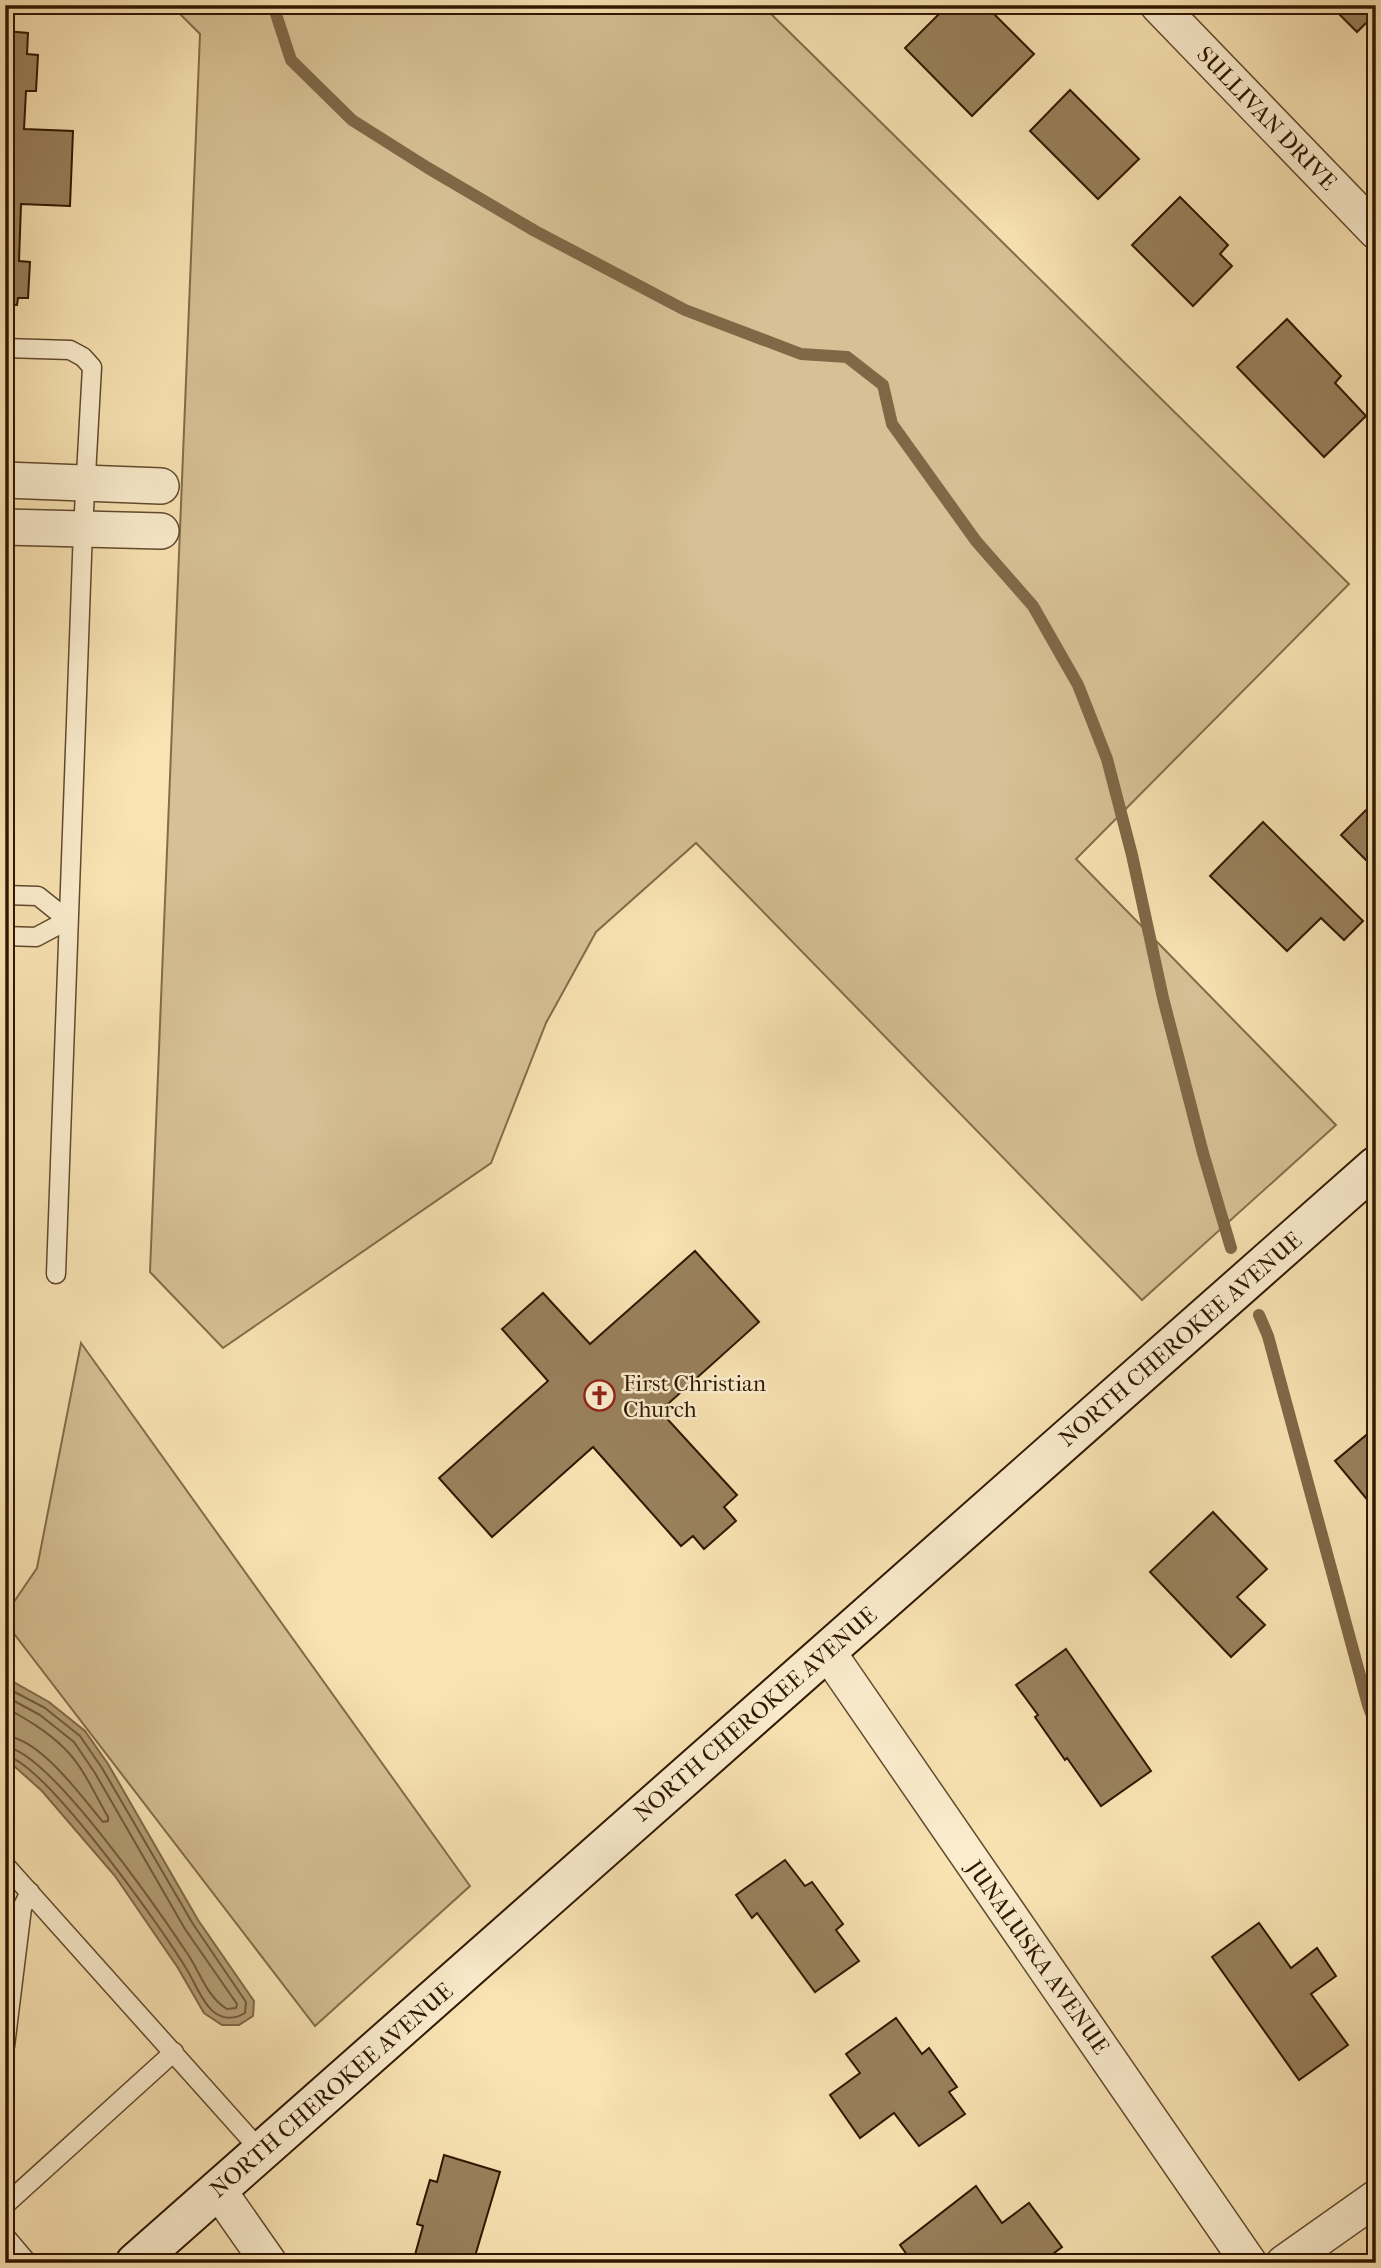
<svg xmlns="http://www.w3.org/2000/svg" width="1381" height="2268" viewBox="0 0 1381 2268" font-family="'IM FELL French Canon',serif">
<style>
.green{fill:#d7c095;stroke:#846c4a;stroke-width:2}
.water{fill:#b59e76;stroke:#806847;stroke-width:2}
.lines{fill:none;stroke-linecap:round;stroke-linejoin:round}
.shore{stroke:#725a3b;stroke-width:2}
.stream{stroke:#806847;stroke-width:12}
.building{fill:#99815d;stroke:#301700;stroke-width:2}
.lane-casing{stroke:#624a2d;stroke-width:21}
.street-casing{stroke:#624a2d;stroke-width:38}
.secondary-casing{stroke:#301700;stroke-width:42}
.lane{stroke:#fbedce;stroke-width:18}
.street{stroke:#fbedce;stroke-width:35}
.secondary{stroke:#fbedce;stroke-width:38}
.labels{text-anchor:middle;stroke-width:5;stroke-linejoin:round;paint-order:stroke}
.street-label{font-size:23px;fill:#301700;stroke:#fbedce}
.poi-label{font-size:23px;fill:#301700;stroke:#fbedce;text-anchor:start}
</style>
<rect width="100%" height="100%" fill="#f9e3b3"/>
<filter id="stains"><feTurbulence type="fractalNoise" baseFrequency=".00286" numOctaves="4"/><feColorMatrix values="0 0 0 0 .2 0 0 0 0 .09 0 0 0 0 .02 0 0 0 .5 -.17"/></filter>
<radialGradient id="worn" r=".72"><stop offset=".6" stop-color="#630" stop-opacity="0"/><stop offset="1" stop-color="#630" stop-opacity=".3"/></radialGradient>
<g class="green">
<polygon points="171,5 762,5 1349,584 1076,859 1336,1125 1142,1300 696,843 596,932 546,1023 491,1163 223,1348 150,1272 200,34"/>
<polygon points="81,1343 470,1886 315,2026 5,1622 5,1615 37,1568"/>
</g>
<polygon class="water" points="5,1680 10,1680 49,1702 85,1731 108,1764 198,1920 254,2001 253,2016 239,2025 222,2025 204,2013 178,1968 115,1876 42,1791 13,1765 5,1762"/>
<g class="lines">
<g class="shore">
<path d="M5 1687 45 1708 80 1736 102 1768 193 1924 246 2002 245 2013C232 2021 218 2019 208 2006 198 1994 193 1978 184 1965 161 1927 42 1759 5 1756"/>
<path d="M5 1696 40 1715 74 1742 95 1773 185 1929 237 2004 236 2008 227 2009C207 1997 200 1972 187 1953 161 1914 48 1749 5 1747"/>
<path d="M5 1707C26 1719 47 1731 64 1748 83 1766 95 1795 108 1817V1821L103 1822C81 1796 40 1738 5 1736"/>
</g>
<g class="stream">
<polyline points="273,5 291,60 352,120 428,168 535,231 685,310 801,354 847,357 883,385 892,424 976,541 1033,606 1078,685 1107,759 1132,855 1163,998 1203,1153 1231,1248"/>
<polyline points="1259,1315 1268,1336 1368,1705 1376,1727"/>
</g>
</g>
<g class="building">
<polygon points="948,5 985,5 1034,54 972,116 905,48"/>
<polygon points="1338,5 1376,5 1376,13 1357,32 1334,9"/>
<polygon points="5,31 28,33 27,54 38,55 36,91 26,91 24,129 73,131 70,206 21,204 19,261 30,262 28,298 18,298 17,305 5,304"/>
<polygon points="1070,90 1139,159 1098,199 1030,131"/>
<polygon points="1180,197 1228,245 1220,254 1232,266 1193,306 1132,245"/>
<polygon points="1287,319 1341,376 1335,383 1366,416 1324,457 1237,367"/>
<polygon points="5,598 10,598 5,732"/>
<polygon points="1372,804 1376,807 1376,870 1341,835"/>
<polygon points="1263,822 1363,921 1344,940 1321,918 1287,951 1210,876"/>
<polygon points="695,1251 759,1322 660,1411 737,1495 724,1507 736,1521 704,1549 693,1536 681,1546 593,1447 492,1537 439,1478 548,1381 502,1329 543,1293 590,1344"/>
<polygon points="1376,1427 1376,1509 1375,1509 1335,1461"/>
<polygon points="1213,1512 1267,1569 1237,1597 1265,1625 1231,1657 1150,1572"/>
<polygon points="1066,1649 1151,1771 1101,1806 1067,1758 1065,1760 1035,1717 1038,1715 1016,1685"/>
<polygon points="785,1860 805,1886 812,1882 843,1924 836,1930 859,1961 815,1992 757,1913 752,1918 736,1895"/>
<polygon points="1259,1923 1291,1968 1317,1948 1336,1976 1311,1994 1348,2045 1299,2080 1212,1957"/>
<polygon points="896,2018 922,2054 929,2048 957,2087 949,2092 965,2114 919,2146 894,2113 860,2138 830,2095 860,2073 846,2054"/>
<polygon points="444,2155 500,2172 473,2263 413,2262 423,2226 417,2224 430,2180 437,2182"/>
<polygon points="976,2186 1002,2223 1029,2203 1062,2247 1041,2263 913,2263 900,2245"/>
</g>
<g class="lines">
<defs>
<g id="lane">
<polyline points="5,348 70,350 83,357 92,367 83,529 56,1274"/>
<polyline points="5,895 38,896 68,920 36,937 5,936"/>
<polyline points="5,1865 261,2151"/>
<polyline points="5,2046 22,1908 30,1892"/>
<polyline points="5,2205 174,2052"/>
<polyline points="5,2236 28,2263"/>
</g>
<g id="street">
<polyline points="1158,5 1376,231"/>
<polyline points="5,480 161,486"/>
<polyline points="5,527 161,531"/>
<polyline points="827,1651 1249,2263"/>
<polyline points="218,2190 269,2263"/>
<polyline points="1284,2263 1376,2198"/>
</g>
<polyline id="secondary" points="135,2263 1376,1166"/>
</defs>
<use href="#lane" class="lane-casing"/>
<use href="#street" class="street-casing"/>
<use href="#secondary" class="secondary-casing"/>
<use href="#lane" class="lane"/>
<use href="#street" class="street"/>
<use href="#secondary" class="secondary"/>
</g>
<defs>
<symbol id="church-ring" viewBox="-11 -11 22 22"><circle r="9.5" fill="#fbedce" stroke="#8f2418" stroke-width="1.5"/><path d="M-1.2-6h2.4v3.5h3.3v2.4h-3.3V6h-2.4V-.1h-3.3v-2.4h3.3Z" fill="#8f2418"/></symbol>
</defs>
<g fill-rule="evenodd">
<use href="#church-ring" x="582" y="1378" width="35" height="35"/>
</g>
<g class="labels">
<g class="street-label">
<text transform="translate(1267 118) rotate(46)" y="8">SULLIVAN DRIVE</text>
<text transform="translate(1180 1339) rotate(-41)" y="8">NORTH CHEROKEE AVENUE</text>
<text transform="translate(755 1714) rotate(-41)" y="8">NORTH CHEROKEE AVENUE</text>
<text transform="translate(1038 1957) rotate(55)" y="8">JUNALUSKA AVENUE</text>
<text transform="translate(331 2090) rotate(-41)" y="8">NORTH CHEROKEE AVENUE</text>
</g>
<g class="poi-label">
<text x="623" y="1391">First Christian<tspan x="623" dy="26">Church</tspan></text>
</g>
</g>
<rect width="1381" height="2268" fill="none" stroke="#f9e3b3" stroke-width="28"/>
<rect x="7" y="7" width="1367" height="2254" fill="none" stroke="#301700" stroke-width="3.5"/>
<rect x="14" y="14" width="1353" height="2240" fill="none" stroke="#301700" stroke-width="2"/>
<rect width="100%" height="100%" filter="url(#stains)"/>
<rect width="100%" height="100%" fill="url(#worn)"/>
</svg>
